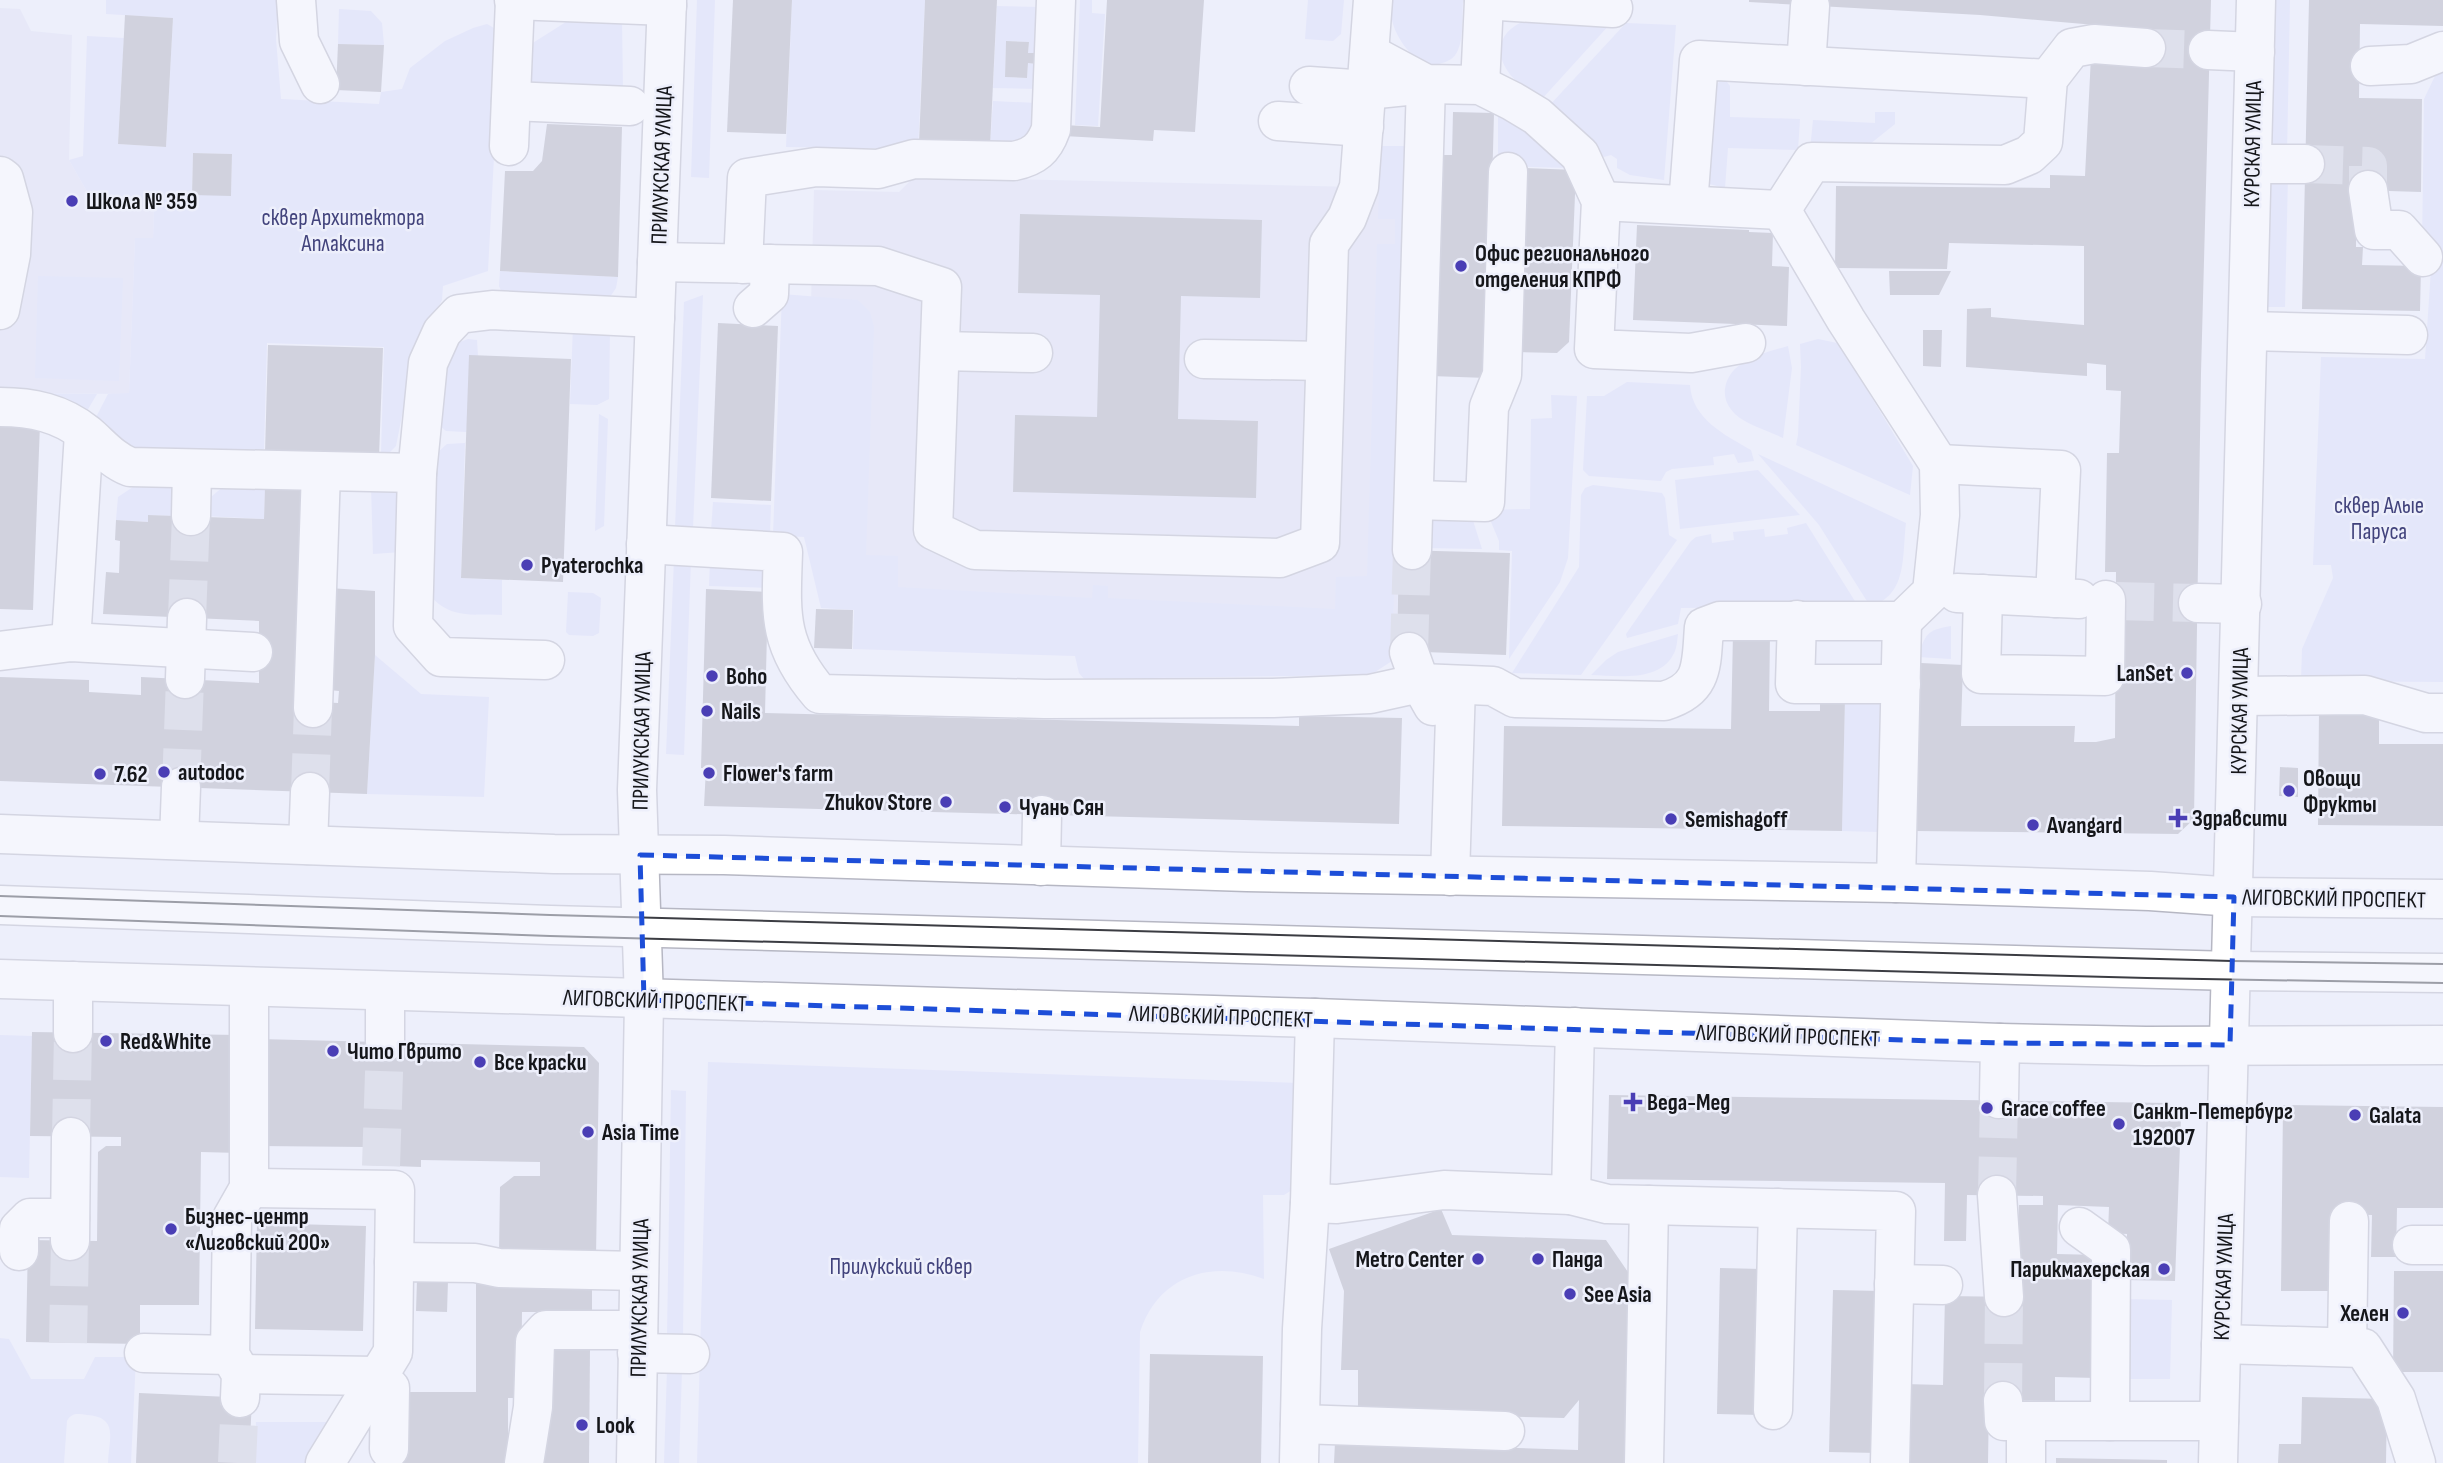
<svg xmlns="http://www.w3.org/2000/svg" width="2443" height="1463" viewBox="0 0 2443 1463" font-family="'Sofia Sans Condensed',sans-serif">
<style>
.built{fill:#dfe1f4}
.green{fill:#daddf9;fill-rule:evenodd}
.building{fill:#afb0bb}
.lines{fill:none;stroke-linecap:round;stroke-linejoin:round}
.minor-tunnel{stroke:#cdced9;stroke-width:38;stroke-dasharray:38 19;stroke-linecap:butt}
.minor-casing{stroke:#b6b7c3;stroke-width:41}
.major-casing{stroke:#b6b7c3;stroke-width:41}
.minor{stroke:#fff;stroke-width:38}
.major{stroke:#fff;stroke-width:38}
.tram{stroke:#3b3c42;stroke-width:2}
.marked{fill:none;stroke:#1d4ed8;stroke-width:5;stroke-dasharray:14 9;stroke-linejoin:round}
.poi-dot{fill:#4a3eb5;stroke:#edeffb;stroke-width:2.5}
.labels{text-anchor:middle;stroke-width:5;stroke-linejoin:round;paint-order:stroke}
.street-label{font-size:23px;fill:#15161a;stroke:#edeffb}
.poi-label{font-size:23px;font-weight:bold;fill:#15161a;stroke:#edeffb;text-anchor:start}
.park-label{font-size:23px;fill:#42437c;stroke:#edeffb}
</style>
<rect width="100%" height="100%" fill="#edeffb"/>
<g class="built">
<polygon points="0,8 20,9 31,31 72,35 69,160 90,197 132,196 154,205 153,238 135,239 129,394 0,393"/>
<polygon points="914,177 1399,188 1399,550 1397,635 822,606 805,535 814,190 899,192"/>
</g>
<g class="green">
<path d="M106 0H278L276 39 281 99 379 104 381 92 402 89 410 68 445 41 473 28 487 24 494 28 500 43 488 271 443 286 442 300 414 355 396 446 390 452 381 453 384 347 267 343 264 449 255 455 133 454 93 423 108 394 129 393 135 238H153L154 206 132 196 90 197 69 160 83 156 87 36 124 38 118 144 166 147 173 18 106 14ZM193 153 232 154 231 195H192Z"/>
<polygon points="697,0 715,0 709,178 691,177"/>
<polygon points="792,0 925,0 918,149 786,147"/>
<polygon points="1080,0 1092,0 1092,13 1105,14 1098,126 1075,125"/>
<polygon points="1308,0 1344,0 1341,34 1333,41 1305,39"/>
<path d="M1389 0H1463C1462 15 1464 36 1458 50 1455 57 1450 61 1442 63 1421 71 1401 46 1394 27 1391 19 1390 9 1389 0Z"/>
<polygon points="2275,0 2290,0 2287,154 2272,153"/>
<path d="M997 6 1041 7 1038 89 993 88ZM1006 41 1029 42 1028 53 1035 64 1028 63 1027 78 1005 77Z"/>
<polygon points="339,9 371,11 382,23 384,45 338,44"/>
<polygon points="586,18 622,20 623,91 521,89 528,46 566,22"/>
<path d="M1531 18 1611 23 1541 100C1530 91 1514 82 1507 70 1491 44 1506 27 1531 18Z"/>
<polygon points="1626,23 1676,25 1664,180 1630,175 1617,168 1617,159 1611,155 1604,157 1548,107"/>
<polygon points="2443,73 2443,682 2301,681 2302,649 2333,578 2331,565 2313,565 2321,357 2425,359 2431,269 2422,248 2424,99 2435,76"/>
<polygon points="1720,81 1727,82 1730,86 1730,117 1800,119 1798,150 1728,148 1725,188 1709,184 1714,87"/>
<polygon points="993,101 1037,103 1034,126 1021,142 990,147"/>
<polygon points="1875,112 1895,112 1895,124 1860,152 1810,150 1813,120 1875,123"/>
<polygon points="1498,114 1528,129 1569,168 1498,166"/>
<polygon points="1380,146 1407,146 1392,661 1375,672 1363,675 1084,679 1079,673 1075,656 853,649 854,610 821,608 804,537 773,535 782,294 858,300 870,312 874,327 866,555 898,556 898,587 1092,598 1093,585 1108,586 1108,598 1335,609 1336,577 1367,576 1377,244 1395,244 1395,219 1378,219"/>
<polygon points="2270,175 2288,175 2285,307 2268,307"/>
<polygon points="500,271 618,277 616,288 610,297 502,293 499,286"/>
<polygon points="38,276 123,278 119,381 35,378"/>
<polygon points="703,295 693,528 675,528 684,302"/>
<polygon points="573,326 610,331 609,399 597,405 570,404"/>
<polygon points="468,339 477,340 478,356 466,432 446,431 439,425 449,353 460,342"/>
<polygon points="1818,339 1837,343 1843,350 1913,466 1910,495 1796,445 1798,435 1801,367 1800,344"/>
<path d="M1788 346 1792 368 1783 438C1769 431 1747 425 1735 414 1728 407 1724 399 1725 389 1729 360 1764 353 1788 346Z"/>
<path d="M1627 382 1690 385C1692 419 1725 435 1751 450L1754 461 1738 463 1734 454 1713 457 1714 465 1672 469 1666 472 1661 481 1589 476 1583 470 1587 396H1604Z"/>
<polygon points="0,393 97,394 84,416"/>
<polygon points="1551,395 1577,396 1568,558 1560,582 1509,659 1512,551 1499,550 1499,541 1486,510 1530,509 1531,419 1552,418"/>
<polygon points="599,414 608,419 604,526 595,531"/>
<path d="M465 443 461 578 502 580V615C472 614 446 619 428 592L437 453 447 444Z"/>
<path d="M1758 454 1906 523C1902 555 1908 596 1870 606L1819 525Z"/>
<polygon points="1758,470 1800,515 1680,529 1675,480"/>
<polygon points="399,481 402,552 373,554 371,486"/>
<polygon points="136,485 172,487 180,495 179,516 149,515 148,522 116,520 118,497"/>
<polygon points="1593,485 1662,493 1665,498 1669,535 1677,540 1581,675 1512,673 1579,567 1581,495 1585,488"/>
<polygon points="224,486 265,487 264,519 204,516 205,502"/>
<polygon points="713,502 771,505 770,534 711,531"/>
<polygon points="1470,511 1482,549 1423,548 1425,512"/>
<polygon points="1806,523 1858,606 1681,608 1678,624 1627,638 1626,634 1691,541 1696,537 1711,534 1712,543 1734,540 1733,532 1764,529 1765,537 1788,534 1787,528"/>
<polygon points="674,559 691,559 684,755 666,754"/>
<polygon points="710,562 770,564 769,588 709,586"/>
<polygon points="568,592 593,593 601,598 599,633 593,636 569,635 566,632"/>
<path d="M1951 626V659L1918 657C1925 634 1927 630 1951 626Z"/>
<path d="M1678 634C1677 641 1677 649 1673 655 1659 682 1617 676 1591 675L1606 660 1618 652Z"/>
<polygon points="375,655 421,694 489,697 484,797 367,794"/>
<polygon points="1845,699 1880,700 1878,832 1842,831"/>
<polygon points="0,1035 32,1036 29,1178 0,1177"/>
<path d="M708 1062 1299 1083 1295 1188 1284 1195H1263L1264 1279C1211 1259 1158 1276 1140 1332L1138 1463H697Z"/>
<polygon points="671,1090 686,1091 683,1336 667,1336"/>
<polygon points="2126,1299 2172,1300 2170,1379 2125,1379"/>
<path d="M0 1338 9 1339 31 1379H84L95 1357H136L131 1463H108C109 1439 119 1417 87 1415 78 1414 72 1412 67 1421L64 1463H0Z"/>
<polygon points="667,1369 682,1370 679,1463 664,1463"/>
<polygon points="256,1422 335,1422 313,1463 254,1463"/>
</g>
<g class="building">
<polygon points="733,0 792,0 786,134 727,132"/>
<polygon points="925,0 997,0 990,147 919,143"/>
<polygon points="1107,0 1204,0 1195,132 1154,130 1153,141 1064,136 1064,125 1100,127"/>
<polygon points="1749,0 2211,0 2201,373 2194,819 2178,834 1915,831 1919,726 1914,726 1915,704 1919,704 1921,663 1963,665 1961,726 2075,726 2074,742 2096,742 2115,738 2116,572 2105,572 2107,453 2119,453 2121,391 2106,390 2106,365 2087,363 2087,376 1966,367 1967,309 1991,308 1991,317 2084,325 2084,246 1949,243 1947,269 1835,268 1836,186 2050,188 2050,175 2085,176 2091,56 2141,29 1980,15 1749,2"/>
<polygon points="2309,0 2443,0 2443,26 2360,24 2359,98 2422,99 2421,192 2357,190 2356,247 2363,247 2362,265 2421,266 2420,311 2302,309"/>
<polygon points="125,15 173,18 166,147 118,144"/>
<polygon points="1006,41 1029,42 1028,53 1036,53 1036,64 1028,63 1027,78 1005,77"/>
<polygon points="338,44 384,45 381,92 336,90"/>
<polygon points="1453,112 1494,113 1487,378 1431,376 1436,155 1452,155"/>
<polygon points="547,124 622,127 618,277 500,271 505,171 533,171 542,161"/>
<polygon points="193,153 232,154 231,196 192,195"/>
<polygon points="1525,168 1576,170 1569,342 1557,353 1518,352"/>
<polygon points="1020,214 1262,220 1260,298 1181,296 1178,419 1258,421 1256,498 1013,492 1015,415 1097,417 1100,295 1018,293"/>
<polygon points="1637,225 1749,230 1749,232 1773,233 1772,266 1789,267 1787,326 1633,320"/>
<polygon points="1889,271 1951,271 1939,295 1890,295"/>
<polygon points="718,323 778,326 771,501 711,498"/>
<polygon points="1923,330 1942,330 1941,367 1923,366"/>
<polygon points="268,345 383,348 379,457 265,453"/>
<polygon points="469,355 571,359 563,582 461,578"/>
<polygon points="0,422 40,424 33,610 0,609"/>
<polygon points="265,487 308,489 321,702 338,703 339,691 329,690 329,588 375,591 375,655 367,794 0,781 0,677 89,680 89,692 141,695 141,677 259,683 259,621 103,614 106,572 119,573 120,541 115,540 116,520 148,522 148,515 264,519"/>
<polygon points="1399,550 1510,553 1506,655 1397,651"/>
<polygon points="706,589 768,592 765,713 1299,726 1299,716 1402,718 1399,824 704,806 706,768 701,768"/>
<polygon points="816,609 853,610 852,649 814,648"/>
<polygon points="1733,633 1770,633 1769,711 1820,711 1820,699 1845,699 1842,831 1502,826 1504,726 1731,729"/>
<polygon points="2319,709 2379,710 2379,744 2443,744 2443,826 2318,825"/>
<polygon points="2280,767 2298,768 2298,797 2279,796"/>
<polygon points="32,1032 240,1035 239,1153 201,1152 199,1305 140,1305 140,1344 26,1342 28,1240 97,1241 98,1152 106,1146 121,1146 121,1137 30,1136"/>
<polygon points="259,1039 584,1047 599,1063 596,1257 499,1254 500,1187 514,1176 540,1176 540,1162 421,1160 421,1167 366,1165 366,1147 259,1146"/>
<polygon points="1609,1095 2169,1103 2181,1117 2175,1281 2126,1280 2127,1234 2108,1233 2109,1207 2058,1205 2057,1254 2099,1255 2096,1378 2055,1377 2055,1401 1989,1400 1988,1463 1903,1463 1904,1384 1943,1385 1945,1296 2017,1297 2019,1205 2043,1205 2043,1196 1967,1195 1966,1241 1944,1241 1945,1183 1607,1179"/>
<polygon points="2283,1105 2443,1107 2443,1208 2397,1208 2396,1257 2371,1257 2372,1215 2331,1214 2330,1291 2281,1291"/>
<polygon points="1441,1209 1452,1235 1606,1240 1630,1275 1627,1463 1334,1463 1335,1442 1578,1450 1579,1400 1564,1418 1358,1413 1358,1370 1341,1370 1344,1291 1329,1249"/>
<polygon points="257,1223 366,1226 363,1331 255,1329"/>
<polygon points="1720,1268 1762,1269 1760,1415 1717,1414"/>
<polygon points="2394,1271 2443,1271 2443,1372 2393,1372"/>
<polygon points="417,1279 448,1280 447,1312 416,1311"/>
<polygon points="476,1279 592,1283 592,1312 522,1312 521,1398 508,1398 508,1463 401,1463 402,1392 476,1392"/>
<polygon points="1833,1290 1882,1291 1878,1453 1829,1452"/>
<polygon points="548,1348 590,1349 589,1463 542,1463"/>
<polygon points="1150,1354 1263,1356 1261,1463 1148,1463"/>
<polygon points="139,1393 252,1398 249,1463 136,1463"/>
<polygon points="2302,1397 2387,1399 2386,1463 2278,1463 2279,1444 2301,1444"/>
<polygon points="2056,1458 2167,1460 2167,1463 2056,1463"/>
</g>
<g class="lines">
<g class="minor-tunnel">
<polyline points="2146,48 2208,50"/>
<polyline points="2305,164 2368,166 2368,190"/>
<polyline points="2116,601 2198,603"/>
<polyline points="187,618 191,516"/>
<polyline points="1409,652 1412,550"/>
<polyline points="181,787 185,679"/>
<polyline points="310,792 313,708"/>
<polyline points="71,1137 73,1033"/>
<polyline points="381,1166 385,1042"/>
<polyline points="1997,1195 1999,1099"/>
<polyline points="68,1343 70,1241"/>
<polyline points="2003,1401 2004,1297"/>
<polyline points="237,1463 240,1398"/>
</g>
<defs>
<g id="minor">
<polyline points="296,0 299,41 320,84"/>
<polyline points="514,0 667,6"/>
<polyline points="1484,0 1613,8"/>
<polyline points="2208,50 2255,52"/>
<polyline points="1370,54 1426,84 1480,85 1512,101 1537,116 1580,155 1601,201 1594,349 1691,353 1746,343"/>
<polyline points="1806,66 1810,6"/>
<polyline points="2370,66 2411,64 2443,51"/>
<polyline points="1480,85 1484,1"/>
<polyline points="1309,86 1367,90 1426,84 1412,550"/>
<polyline points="511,101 630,106"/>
<polyline points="1278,121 1364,127"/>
<polyline points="509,146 515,0"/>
<polyline points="2252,164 2305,164"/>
<polyline points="0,176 4,179 13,212 11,254 0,310"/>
<polyline points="2368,190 2374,230 2399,230 2423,257"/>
<polyline points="1601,201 1781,210"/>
<polyline points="1688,205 1699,60 2048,79"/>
<polyline points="1781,210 1812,162 2005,165 2029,155 2043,142 2048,79 2072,48 2094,44 2146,48"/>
<polyline points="657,262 878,266 942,287 933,530 975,550 1280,558 1320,543 1329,244 1347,218 1359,187 1373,0"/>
<path d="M743 264 747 178 816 167 878 169 914 159 1014 161C1034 157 1044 149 1051 129L1056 0"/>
<polyline points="753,308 769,294 770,264"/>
<polyline points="2248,331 2408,335"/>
<polyline points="940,351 1033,353"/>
<polyline points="1204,359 1325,361"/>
<path d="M0 407C32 407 61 413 87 434 101 446 112 460 130 467L417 473"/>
<polyline points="1939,464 2061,470 2055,598"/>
<polyline points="1414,500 1485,502 1489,407 1502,375 1508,172"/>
<polyline points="191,516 192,469"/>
<path d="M646 544 783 552C781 613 777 644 820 694L1045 699 1273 698 1370 694 1420 683 1493 686 1515 698 1664 701C1705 689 1701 664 1704 627L1720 621H1902L1932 592 1940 515 1939 464 1846 320 1781 210"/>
<polyline points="1957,593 2079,599"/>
<polyline points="1983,594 1981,674 2105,676 2106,600"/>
<polyline points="2198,603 2242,604"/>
<polyline points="1797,620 1795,684 1901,684"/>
<polyline points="71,642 84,433"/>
<polyline points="0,651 71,642 253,652"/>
<polyline points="1409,652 1420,683 1433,706"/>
<polyline points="545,660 441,657 413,626 417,473 428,363 442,332 459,314 492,310 655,318"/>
<polyline points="185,679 187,618"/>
<polyline points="2240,696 2365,695 2426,713 2443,713"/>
<polyline points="313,708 321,471"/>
<polyline points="179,840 181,787"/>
<polyline points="308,845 310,792"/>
<polyline points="1041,866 1042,815"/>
<polyline points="1450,876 1456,685"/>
<polyline points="1896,883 1902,621"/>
<polyline points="0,905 550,925 2232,971 2443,973"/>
<polyline points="1575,1027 1571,1195 1607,1204 1896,1211 1890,1463"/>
<polyline points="73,1033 73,981"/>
<polyline points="385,1042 385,991"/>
<polyline points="1999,1099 2000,1043"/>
<polyline points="249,1188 395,1190 393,1352 325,1463"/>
<polyline points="1997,1195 2004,1297"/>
<polyline points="1310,1203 1337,1204 1444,1190 1571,1195"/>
<polyline points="2079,1227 2111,1250 2110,1421"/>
<polyline points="70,1241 71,1137"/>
<polyline points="2412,1245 2443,1245"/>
<polyline points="19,1251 19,1229 30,1218 70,1218"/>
<polyline points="394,1262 475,1263 499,1268 639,1271"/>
<polyline points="1894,1284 1943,1285"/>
<polyline points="2221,1344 2363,1348 2396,1399 2416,1463"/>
<polyline points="2347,1347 2349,1221"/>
<polyline points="144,1353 230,1355"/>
<polyline points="637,1353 690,1354"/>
<polyline points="241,1374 378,1376 390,1388 389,1449"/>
<polyline points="240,1398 241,1374 230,1355 232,1218 249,1188 249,987"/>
<polyline points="2003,1401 2004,1421 2219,1421"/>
<polyline points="1773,1410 1778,1208"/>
<polyline points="1300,1424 1505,1431"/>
<polyline points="524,1463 533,1407 535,1342 546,1330 638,1330"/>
<polyline points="636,1463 644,1000 637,790 667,0"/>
<polyline points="1299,1463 1302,1329 1310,1203 1315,1018"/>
<polyline points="1644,1463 1649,1205"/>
<polyline points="2026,1463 2026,1421"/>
<polyline points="2218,1463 2256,0"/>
</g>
<g id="major">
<polyline points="0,834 554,854 724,855 1247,872 1896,883 2150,891 2234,897 2443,899"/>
<polyline points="0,979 1315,1018 2000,1043 2146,1046 2443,1045"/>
</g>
</defs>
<use href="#minor" class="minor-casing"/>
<use href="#major" class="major-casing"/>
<use href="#minor" class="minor"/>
<use href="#major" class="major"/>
<g class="tram">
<polyline points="0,896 550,915 2232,961 2443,964"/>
<polyline points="0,916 550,936 2147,978 2443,983"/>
</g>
</g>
<path d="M0 0H2443V1463H0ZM640 855 2234 897 2230 1045 2000 1043 644 1000Z" fill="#edeffb" fill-opacity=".55" fill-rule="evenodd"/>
<path class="marked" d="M640 855 2234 897 2230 1045 2000 1043 644 1000Z"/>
<g class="poi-dot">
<circle cx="72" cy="201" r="7"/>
<circle cx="1461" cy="266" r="7"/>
<circle cx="527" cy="565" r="7"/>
<circle cx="2187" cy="673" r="7"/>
<circle cx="712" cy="676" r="7"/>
<circle cx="707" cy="711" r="7"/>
<circle cx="164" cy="772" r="7"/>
<circle cx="709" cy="773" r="7"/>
<circle cx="100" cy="774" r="7"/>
<circle cx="2289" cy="791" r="7"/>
<circle cx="946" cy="802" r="7"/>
<circle cx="1005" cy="807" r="7"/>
<path d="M2174.5 807.5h7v7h7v7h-7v7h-7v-7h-7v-7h7z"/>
<circle cx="1671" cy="819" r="7"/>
<circle cx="2033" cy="825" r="7"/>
<circle cx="106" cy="1041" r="7"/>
<circle cx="333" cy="1051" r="7"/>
<circle cx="480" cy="1062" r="7"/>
<path d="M1629.5 1091.5h7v7h7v7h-7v7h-7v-7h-7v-7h7z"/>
<circle cx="1987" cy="1108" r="7"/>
<circle cx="2355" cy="1115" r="7"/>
<circle cx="2119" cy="1124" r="7"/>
<circle cx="588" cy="1132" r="7"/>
<circle cx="171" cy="1229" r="7"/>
<circle cx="1478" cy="1259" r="7"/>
<circle cx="1538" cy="1259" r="7"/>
<circle cx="2164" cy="1269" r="7"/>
<circle cx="1570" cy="1294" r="7"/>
<circle cx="2403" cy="1313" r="7"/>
<circle cx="582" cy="1425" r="7"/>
</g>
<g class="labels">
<g class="street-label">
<text transform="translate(2252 144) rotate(-89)" y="8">КУРСКАЯ УЛИЦА</text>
<text transform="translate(661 165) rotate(-88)" y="8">ПРИЛУКСКАЯ УЛИЦА</text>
<text transform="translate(2239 711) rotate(-89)" y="8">КУРСКАЯ УЛИЦА</text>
<text transform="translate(641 731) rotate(-89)" y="8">ПРИЛУКСКАЯ УЛИЦА</text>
<text transform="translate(2334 898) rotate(1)" y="8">ЛИГОВСКИЙ ПРОСПЕКТ</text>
<text transform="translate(655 1000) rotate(2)" y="8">ЛИГОВСКИЙ ПРОСПЕКТ</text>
<text transform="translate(1221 1016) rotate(2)" y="8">ЛИГОВСКИЙ ПРОСПЕКТ</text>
<text transform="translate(1788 1035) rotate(2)" y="8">ЛИГОВСКИЙ ПРОСПЕКТ</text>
<text transform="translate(2223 1277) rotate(-88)" y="8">КУРСКАЯ УЛИЦА</text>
<text transform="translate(639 1298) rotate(-89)" y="8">ПРИЛУКСКАЯ УЛИЦА</text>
</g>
<g class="poi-label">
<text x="86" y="209">Школа № 359</text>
<text x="1475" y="261">Офис регионального<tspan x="1475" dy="26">отделения КПРФ</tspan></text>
<text x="541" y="573">Pyaterochka</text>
<text x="2173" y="681" text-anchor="end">LanSet</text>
<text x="726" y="684">Boho</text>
<text x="721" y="719">Nails</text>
<text x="178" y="780">autodoc</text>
<text x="723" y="781">Flower's farm</text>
<text x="114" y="782">7.62</text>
<text x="2303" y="786">Овощи<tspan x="2303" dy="26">Фрукты</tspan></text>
<text x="932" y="810" text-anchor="end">Zhukov Store</text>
<text x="1019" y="815">Чуань Сян</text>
<text x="2192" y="826">Здравсити</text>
<text x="1685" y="827">Semishagoff</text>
<text x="2047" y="833">Avangard</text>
<text x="120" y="1049">Red&amp;White</text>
<text x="347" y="1059">Чито Гврито</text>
<text x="494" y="1070">Все краски</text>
<text x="1647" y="1110">Веда-Мед</text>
<text x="2001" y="1116">Grace coffee</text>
<text x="2133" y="1119">Санкт-Петербург<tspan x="2133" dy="26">192007</tspan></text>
<text x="2369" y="1123">Galata</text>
<text x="602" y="1140">Asia Time</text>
<text x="185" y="1224">Бизнес-центр<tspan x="185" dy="26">«Лиговский 200»</tspan></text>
<text x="1464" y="1267" text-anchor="end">Metro Center</text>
<text x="1552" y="1267">Панда</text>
<text x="2150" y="1277" text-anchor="end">Парикмахерская</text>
<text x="1584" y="1302">See Asia</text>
<text x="2389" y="1321" text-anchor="end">Хелен</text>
<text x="596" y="1433">Look</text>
</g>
<g class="park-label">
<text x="343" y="225">сквер Архитектора<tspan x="343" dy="26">Аплаксина</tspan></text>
<text x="2379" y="513">сквер Алые<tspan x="2379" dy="26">Паруса</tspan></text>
<text x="901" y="1274">Прилукский сквер</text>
</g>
</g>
</svg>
